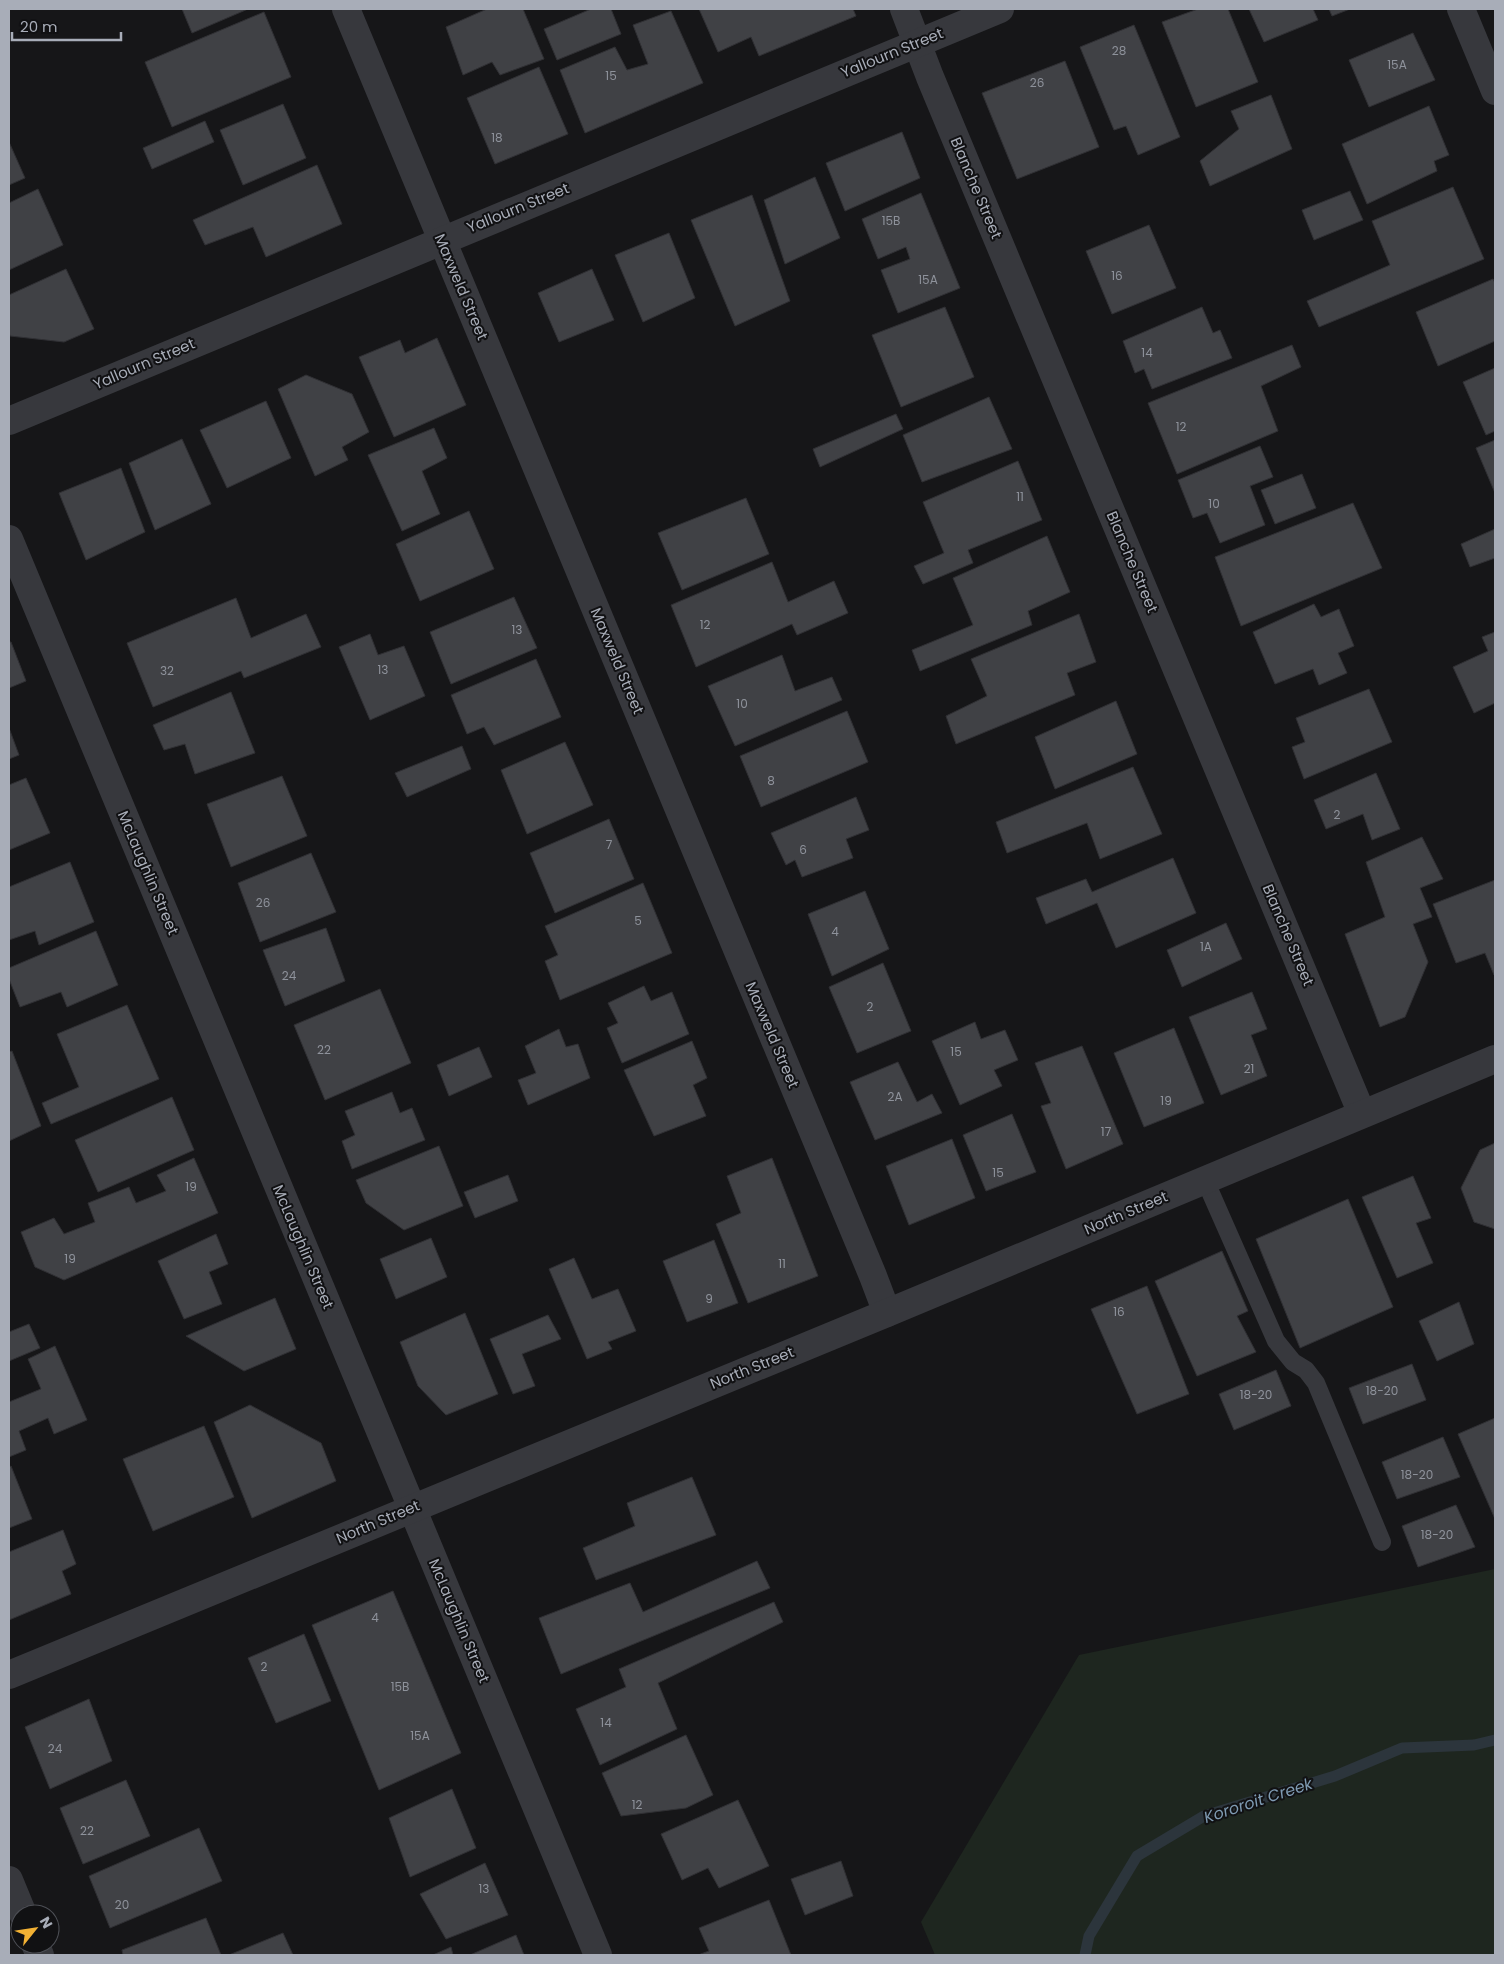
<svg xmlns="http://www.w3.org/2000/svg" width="1504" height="1964" viewBox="0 0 1504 1964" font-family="Poppins,sans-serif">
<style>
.green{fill:#1e261f}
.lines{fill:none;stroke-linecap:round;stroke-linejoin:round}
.stream{stroke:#2c353c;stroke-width:11}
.building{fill:#404145;stroke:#303034}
.service{stroke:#37383d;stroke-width:18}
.minor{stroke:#37383d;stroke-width:28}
.labels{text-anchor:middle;stroke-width:4;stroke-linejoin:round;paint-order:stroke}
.number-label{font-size:12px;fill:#8e929b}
.street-label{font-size:15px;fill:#a8adb8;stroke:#111113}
.water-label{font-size:16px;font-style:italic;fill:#7f9bb3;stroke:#111113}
</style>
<rect width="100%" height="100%" fill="#161618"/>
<polygon class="green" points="1495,1569 1495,1955 935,1955 921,1922 1079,1655"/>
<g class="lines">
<polyline class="stream" points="1085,1955 1089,1936 1137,1856 1204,1816 1335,1776 1402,1748 1474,1745 1495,1740"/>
</g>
<g class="building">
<polygon points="182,9 248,9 192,33"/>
<polygon points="487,9 523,9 544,59 500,75 492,62 463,75 446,27"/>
<polygon points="591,9 611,9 621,34 557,60 544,29"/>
<polygon points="699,9 853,9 856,16 759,56 751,37 718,52"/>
<polygon points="1198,9 1228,9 1258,82 1196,107 1162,22"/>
<polygon points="1249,9 1313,9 1318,20 1264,42"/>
<polygon points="1329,9 1350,9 1332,16"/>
<polygon points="671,11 703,83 585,133 560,70 615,47 627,70 648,64 633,25"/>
<polygon points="264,12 291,77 172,127 145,62"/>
<polygon points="1134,25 1180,137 1138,155 1126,126 1114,130 1080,47"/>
<polygon points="1413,33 1435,80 1369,107 1349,60"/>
<polygon points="1065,61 1099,147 1017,179 982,93"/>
<polygon points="539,67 568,134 495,164 467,98"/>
<polygon points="1271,95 1292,149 1210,186 1200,161 1239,129 1231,111"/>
<polygon points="283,104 306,158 243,185 220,130"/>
<polygon points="1429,106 1449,155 1434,161 1437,171 1367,204 1342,144"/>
<polygon points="205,121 214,142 152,169 143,148"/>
<polygon points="902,132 920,178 845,211 826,163"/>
<polygon points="9,142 25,178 9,185"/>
<polygon points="317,165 342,224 266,257 253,227 205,245 193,220"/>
<polygon points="815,177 840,238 785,264 764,200"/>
<polygon points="1453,187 1484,259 1319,327 1307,301 1390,265 1372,221"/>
<polygon points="38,189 63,245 9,270 9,203"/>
<polygon points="1350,191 1363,220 1314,240 1302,210"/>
<polygon points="921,193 960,288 898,313 881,270 910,259 906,247 878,259 862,219"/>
<polygon points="752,195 790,301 735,326 691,220"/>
<polygon points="1149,225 1176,288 1112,314 1086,251"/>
<polygon points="669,233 695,298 643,322 615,255"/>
<polygon points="66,269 94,329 64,342 10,336 9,332 9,295"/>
<polygon points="592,269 614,320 559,342 538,293"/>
<polygon points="1493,279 1495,283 1495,341 1438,366 1416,312"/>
<polygon points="945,307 974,377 901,407 872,335"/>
<polygon points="1202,307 1213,333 1220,330 1232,358 1152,389 1144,369 1135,373 1123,341"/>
<polygon points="437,338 466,405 394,437 359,357 400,340 405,353"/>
<polygon points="1292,345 1301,367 1261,386 1278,431 1177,474 1148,403"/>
<polygon points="1495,368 1495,431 1486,435 1463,382"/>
<polygon points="306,375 352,394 369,432 342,447 348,460 315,476 278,389"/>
<polygon points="989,397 1012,449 922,482 903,435"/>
<polygon points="266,401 291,458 227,488 200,430"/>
<polygon points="896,414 903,429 820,467 813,449"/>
<polygon points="434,428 447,458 422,471 440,514 402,531 368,455"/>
<polygon points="182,439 211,504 155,530 129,463"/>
<polygon points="1495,440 1495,493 1476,448"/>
<polygon points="1260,446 1273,477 1250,486 1265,525 1220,543 1207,513 1193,518 1178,480"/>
<polygon points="1018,461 1042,520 968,550 973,563 923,584 914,566 944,553 923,502"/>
<polygon points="121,468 145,532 86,560 59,493"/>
<polygon points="1302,474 1316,508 1275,524 1261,490"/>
<polygon points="746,498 769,554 682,590 658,533"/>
<polygon points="1353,503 1382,568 1241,626 1215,557"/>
<polygon points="469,511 494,569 420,601 396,544"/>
<polygon points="1495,529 1495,558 1470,567 1461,544"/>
<polygon points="1047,536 1070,592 1028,611 1032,625 920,671 912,650 973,625 953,578"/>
<polygon points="772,562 788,602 834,581 848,613 797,635 792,624 696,667 671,605"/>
<polygon points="514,597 537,648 451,684 430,632"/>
<polygon points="236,598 251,638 306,614 321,647 244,678 241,671 153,707 127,643"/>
<polygon points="1314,604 1321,617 1339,609 1354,646 1338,653 1347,673 1319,685 1313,669 1275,684 1253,632"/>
<polygon points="1079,614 1096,662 1067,673 1075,695 956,744 946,716 987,696 971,659"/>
<polygon points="1495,632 1495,703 1474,713 1453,667 1488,651 1482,637"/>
<polygon points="370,634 378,655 404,646 425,696 370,720 339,647"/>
<polygon points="9,642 11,642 26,681 9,688"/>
<polygon points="782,655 795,691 832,677 842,700 735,746 708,686"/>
<polygon points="536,659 561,717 494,745 484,727 467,734 451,695"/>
<polygon points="1369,689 1392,742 1304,779 1292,747 1305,742 1296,718"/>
<polygon points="231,692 255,753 195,774 185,744 164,750 153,725"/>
<polygon points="1116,701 1137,754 1055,789 1035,737"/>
<polygon points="847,711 868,762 761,807 740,756"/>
<polygon points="9,728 19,755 9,759"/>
<polygon points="565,742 593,805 527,834 501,770"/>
<polygon points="462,746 471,769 407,797 395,773"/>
<polygon points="1133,767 1162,834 1100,859 1087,823 1007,853 996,822"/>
<polygon points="1376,773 1400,829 1372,840 1363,814 1326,829 1314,800"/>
<polygon points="282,776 307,836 231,867 207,804"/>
<polygon points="26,778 50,833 9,850 9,785"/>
<polygon points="856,797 869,830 846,839 853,858 802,877 795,860 786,865 771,833"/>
<polygon points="609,819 634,879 555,913 530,853"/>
<polygon points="1422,837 1443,879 1420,888 1432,917 1413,924 1428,962 1405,1017 1380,1027 1345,934 1385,917 1366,862"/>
<polygon points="311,853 336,912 260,942 238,883"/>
<polygon points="1173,858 1196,913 1116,948 1097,903 1046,924 1036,898 1086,879 1092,892"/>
<polygon points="70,862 94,922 39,945 35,931 9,940 9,887"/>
<polygon points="1495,880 1495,974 1494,975 1485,953 1456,963 1433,904"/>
<polygon points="643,883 672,953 560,1000 545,961 558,955 545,926"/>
<polygon points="865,891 889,949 832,976 808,914"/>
<polygon points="1226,923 1242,959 1182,987 1167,950"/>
<polygon points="326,928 345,981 285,1006 263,950"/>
<polygon points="96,931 118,985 67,1007 61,992 20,1007 9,979 9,968"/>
<polygon points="883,963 911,1031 857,1053 829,987"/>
<polygon points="644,986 651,1001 672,992 689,1034 622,1063 607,1028 618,1023 608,1003"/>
<polygon points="380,989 411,1063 325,1100 294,1025"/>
<polygon points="1252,992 1267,1029 1251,1035 1267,1076 1221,1095 1189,1017"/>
<polygon points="127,1005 159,1079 51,1124 42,1103 79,1087 57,1034"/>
<polygon points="975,1022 981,1039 1005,1030 1018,1060 994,1070 1002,1086 960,1105 932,1041"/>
<polygon points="1174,1028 1204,1103 1144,1127 1114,1053"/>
<polygon points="559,1029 566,1047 578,1044 590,1078 528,1105 518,1080 536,1073 525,1046"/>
<polygon points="692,1041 707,1078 693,1085 706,1116 654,1136 624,1070"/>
<polygon points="1082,1046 1123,1144 1066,1169 1041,1106 1051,1103 1035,1063"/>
<polygon points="479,1047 492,1077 449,1096 437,1065"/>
<polygon points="12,1051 41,1126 9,1141 9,1052"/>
<polygon points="898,1062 917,1102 932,1094 942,1113 875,1140 850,1082"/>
<polygon points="392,1092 400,1113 412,1108 425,1140 352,1169 342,1141 355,1135 345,1111"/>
<polygon points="172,1097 194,1150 98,1192 75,1140"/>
<polygon points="1012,1114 1036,1172 986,1191 963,1135"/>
<polygon points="952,1139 975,1198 909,1225 886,1166"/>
<polygon points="1495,1143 1495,1229 1474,1222 1461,1188 1480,1150"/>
<polygon points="439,1146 463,1206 404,1230 366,1203 356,1180"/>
<polygon points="194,1158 218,1213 64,1280 35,1267 21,1232 54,1218 64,1234 95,1222 88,1203 129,1187 136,1203 166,1191 157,1175"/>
<polygon points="772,1158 818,1276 748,1303 716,1224 741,1213 727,1176"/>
<polygon points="508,1175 518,1201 475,1218 464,1192"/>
<polygon points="1413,1176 1431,1218 1416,1223 1433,1263 1397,1278 1362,1197"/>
<polygon points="1348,1199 1393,1307 1300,1348 1256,1239"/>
<polygon points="216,1234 228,1264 209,1272 222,1304 184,1319 158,1261"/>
<polygon points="431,1238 447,1277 396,1299 380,1259"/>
<polygon points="714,1240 738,1303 687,1322 663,1261"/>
<polygon points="1222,1251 1248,1311 1237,1316 1256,1352 1197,1376 1155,1281"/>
<polygon points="574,1258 592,1299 618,1289 636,1331 608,1342 612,1349 587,1359 549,1269"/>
<polygon points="1147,1286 1189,1394 1137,1414 1091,1309"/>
<polygon points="275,1298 296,1349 244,1371 186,1336"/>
<polygon points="1459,1302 1474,1344 1437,1361 1419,1321"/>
<polygon points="465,1313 498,1394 446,1415 418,1386 400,1342"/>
<polygon points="548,1315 561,1339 522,1354 535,1386 513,1394 490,1339"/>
<polygon points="29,1324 40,1348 9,1361 9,1332"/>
<polygon points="55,1346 87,1420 54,1434 48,1418 19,1431 26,1450 9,1457 9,1402 41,1389 28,1359"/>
<polygon points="1412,1364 1426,1400 1363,1424 1349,1388"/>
<polygon points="1276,1370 1291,1406 1234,1430 1219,1394"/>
<polygon points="250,1405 321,1443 336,1481 252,1518 214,1422"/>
<polygon points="1495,1418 1495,1519 1458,1434"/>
<polygon points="204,1426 234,1497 153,1531 123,1459"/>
<polygon points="1443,1437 1460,1477 1397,1499 1382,1462"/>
<polygon points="11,1466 32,1519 9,1528 9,1467"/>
<polygon points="692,1477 716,1535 596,1580 583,1548 635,1526 627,1503"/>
<polygon points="1456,1505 1475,1547 1418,1567 1402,1526"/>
<polygon points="63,1530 76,1564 62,1571 71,1594 9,1620 9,1552"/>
<polygon points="757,1561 770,1588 561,1674 539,1618 630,1583 643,1612"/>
<polygon points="393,1591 461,1753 379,1790 312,1625"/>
<polygon points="774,1602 783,1622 658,1683 677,1729 600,1765 576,1709 626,1687 619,1669"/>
<polygon points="304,1634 331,1701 276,1723 248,1658"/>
<polygon points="89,1699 112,1761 50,1789 25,1727"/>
<polygon points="686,1735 713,1795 686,1808 621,1816 602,1773"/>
<polygon points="126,1780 150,1836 83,1864 60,1808"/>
<polygon points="452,1789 476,1848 410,1877 389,1818"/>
<polygon points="738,1800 769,1866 719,1888 708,1868 682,1880 661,1834"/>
<polygon points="199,1828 222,1881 110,1928 89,1876"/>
<polygon points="841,1861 853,1896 805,1915 791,1879"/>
<polygon points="485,1863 508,1915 446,1939 420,1894"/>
<polygon points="769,1900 791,1955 698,1955 709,1951 699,1928"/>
<polygon points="206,1918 221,1955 123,1955 122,1950"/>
<polygon points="283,1933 293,1955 229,1955"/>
<polygon points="516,1935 524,1955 470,1955"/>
<polygon points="451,1947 453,1955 433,1955"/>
</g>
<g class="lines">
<polyline class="service" points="1205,1180 1276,1341 1293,1362 1306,1370 1316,1383 1382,1542"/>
<g class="minor">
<polyline points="346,9 873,1276 887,1313"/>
<polyline points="904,9 930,77 1362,1114"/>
<polyline points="1461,9 1495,91"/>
<polyline points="9,421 1000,9"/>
<polyline points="9,539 598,1955"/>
<polyline points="9,1675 887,1313 1495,1059"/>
<polyline points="9,1880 23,1914"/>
<polyline points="35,1944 40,1955"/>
</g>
</g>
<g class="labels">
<g class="number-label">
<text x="1119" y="55">28</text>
<text x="1397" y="69">15A</text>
<text x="611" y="80">15</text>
<text x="1037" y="87">26</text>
<text x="497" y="142">18</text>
<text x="891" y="225">15B</text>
<text x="1117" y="280">16</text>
<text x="928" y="284">15A</text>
<text x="1147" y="357">14</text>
<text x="1181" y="431">12</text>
<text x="1020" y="501">11</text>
<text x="1214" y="508">10</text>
<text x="705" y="629">12</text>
<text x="517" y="634">13</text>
<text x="383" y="674">13</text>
<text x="167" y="675">32</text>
<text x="742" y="708">10</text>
<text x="771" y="785">8</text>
<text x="1337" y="819">2</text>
<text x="609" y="849">7</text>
<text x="803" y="854">6</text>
<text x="263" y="907">26</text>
<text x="638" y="925">5</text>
<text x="835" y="936">4</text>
<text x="1206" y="951">1A</text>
<text x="289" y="980">24</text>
<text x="870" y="1011">2</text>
<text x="324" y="1054">22</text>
<text x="956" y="1056">15</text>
<text x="1249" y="1073">21</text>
<text x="895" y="1101">2A</text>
<text x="1166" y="1105">19</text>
<text x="1106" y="1136">17</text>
<text x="998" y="1177">15</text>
<text x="191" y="1191">19</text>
<text x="70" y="1263">19</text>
<text x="782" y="1268">11</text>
<text x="709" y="1303">9</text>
<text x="1119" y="1316">16</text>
<text x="1382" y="1395">18-20</text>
<text x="1256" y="1399">18-20</text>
<text x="1417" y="1479">18-20</text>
<text x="1437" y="1539">18-20</text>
<text x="375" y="1622">4</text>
<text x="264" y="1671">2</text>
<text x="400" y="1691">15B</text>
<text x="606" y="1727">14</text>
<text x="420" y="1740">15A</text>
<text x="55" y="1753">24</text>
<text x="637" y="1809">12</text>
<text x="87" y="1835">22</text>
<text x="484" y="1893">13</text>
<text x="122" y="1909">20</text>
</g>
<g class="street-label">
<text transform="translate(892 53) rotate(-22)" y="5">Yallourn Street</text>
<text transform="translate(976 188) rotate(67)" y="5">Blanche Street</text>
<text transform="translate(518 208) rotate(-22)" y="5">Yallourn Street</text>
<text transform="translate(461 287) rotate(67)" y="5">Maxweld Street</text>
<text transform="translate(144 364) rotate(-23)" y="5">Yallourn Street</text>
<text transform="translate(1132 562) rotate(67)" y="5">Blanche Street</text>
<text transform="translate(617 661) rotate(67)" y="5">Maxweld Street</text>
<text transform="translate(148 873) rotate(67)" y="5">McLaughlin Street</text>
<text transform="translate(1288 935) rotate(67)" y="5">Blanche Street</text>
<text transform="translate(772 1035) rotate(67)" y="5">Maxweld Street</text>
<text transform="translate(1126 1213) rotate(-23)" y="5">North Street</text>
<text transform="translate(303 1247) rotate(67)" y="5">McLaughlin Street</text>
<text transform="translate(752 1368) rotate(-22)" y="5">North Street</text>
<text transform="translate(378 1522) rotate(-23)" y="5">North Street</text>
<text transform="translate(459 1621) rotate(67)" y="5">McLaughlin Street</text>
</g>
<g class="water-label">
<text transform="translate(1258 1800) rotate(-18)" y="6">Kororoit Creek</text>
</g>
</g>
<rect width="1504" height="1964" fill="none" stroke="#a8adb8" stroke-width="20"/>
<g transform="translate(35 1929) rotate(60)"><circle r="24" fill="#111113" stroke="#4d4f55"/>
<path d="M0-4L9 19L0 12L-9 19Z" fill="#f2b134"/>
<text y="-8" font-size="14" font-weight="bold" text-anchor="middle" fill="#a8adb8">N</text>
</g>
<path d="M12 32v8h109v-8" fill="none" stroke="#a8adb8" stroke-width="2.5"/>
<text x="20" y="32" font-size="15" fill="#a8adb8" stroke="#111113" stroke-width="4" paint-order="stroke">20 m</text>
</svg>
